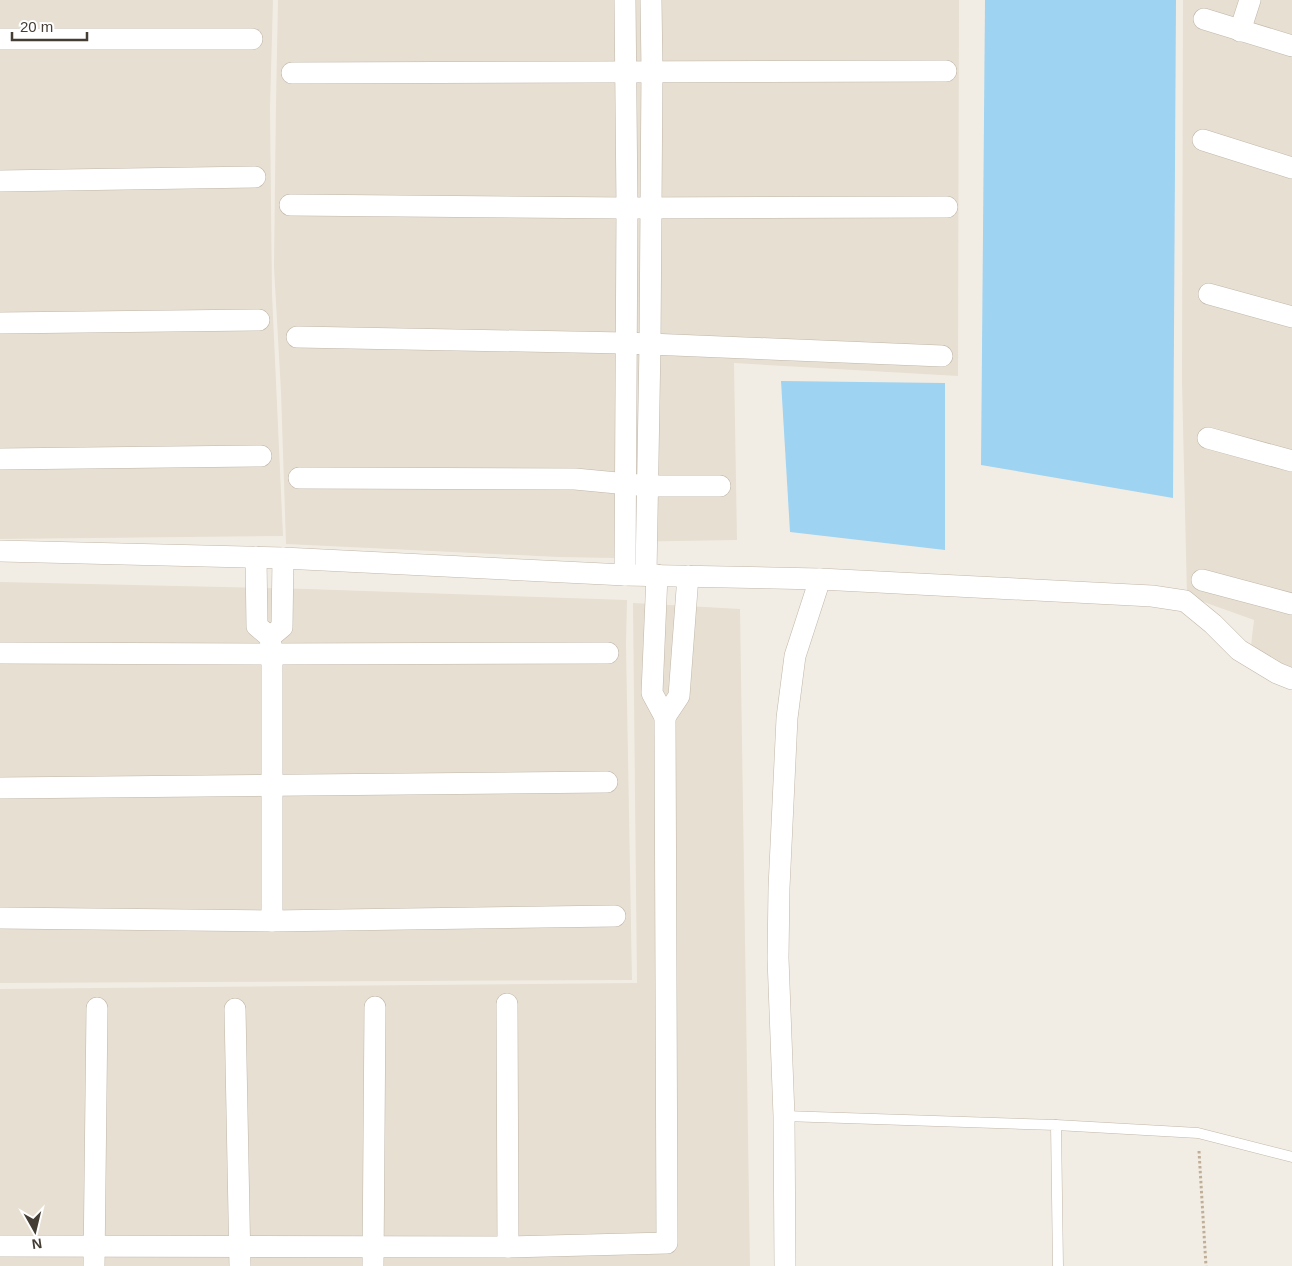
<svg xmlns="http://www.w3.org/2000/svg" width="1292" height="1266" viewBox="0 0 1292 1266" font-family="Helvetica,sans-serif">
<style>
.residential{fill:#e6dfd2}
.water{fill:#9ed3f1}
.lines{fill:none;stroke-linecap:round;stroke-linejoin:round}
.service-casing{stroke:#c1b7aa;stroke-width:11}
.minor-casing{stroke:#c1b7aa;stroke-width:22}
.path{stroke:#c0af98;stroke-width:3;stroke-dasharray:2.5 2.5;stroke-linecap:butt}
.service{stroke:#fff;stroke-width:10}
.minor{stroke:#fff;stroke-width:21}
</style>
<rect width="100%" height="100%" fill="#f2ede4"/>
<g class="residential">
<polygon points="0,0 273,0 270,108 272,294 283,536 0,539"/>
<polygon points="278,0 959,0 958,376 734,363 737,540 616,542 614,558 559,557 286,544 281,392 274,267 276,103"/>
<polygon points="1183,0 1292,0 1292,674 1250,654 1254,620 1187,596 1182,382"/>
<polygon points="0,582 307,589 627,600 626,644 632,980 0,983"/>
<polygon points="633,603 740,609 750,1266 0,1266 0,989 637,983"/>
</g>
<g class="water">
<polygon points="985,0 1176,0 1173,498 981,465"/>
<polygon points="781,381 945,383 945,550 790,532"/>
</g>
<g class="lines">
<defs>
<g id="service">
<polyline points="784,1116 1056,1125 1058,1266"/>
<polyline points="1056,1125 1198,1133 1292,1157"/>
</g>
<g id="minor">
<polyline points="625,0 627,208 625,575"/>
<polyline points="1204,19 1292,46"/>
<polyline points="1240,31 1250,0"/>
<polyline points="0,39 252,39"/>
<polyline points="292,73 946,71"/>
<polyline points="1203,140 1292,168"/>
<polyline points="0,181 255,177"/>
<polyline points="290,205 627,208 947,207"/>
<polyline points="1209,294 1292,317"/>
<polyline points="0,323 259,320"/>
<polyline points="297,337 625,343 942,356"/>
<polyline points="1208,438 1292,461"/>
<polyline points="0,459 261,456"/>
<polyline points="299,478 575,479 649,486 720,486"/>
<polyline points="0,551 283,558 625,575 820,579 1152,596 1185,601 1213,624 1239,650 1277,673 1292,679"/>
<polyline points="256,557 257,626 270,637 272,654 272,921"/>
<polyline points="646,575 650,344 652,71 651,0"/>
<polyline points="657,575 652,693 665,717 679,696 688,576"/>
<polyline points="1202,580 1292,604"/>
<polyline points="270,637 282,627 283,558"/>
<polyline points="0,653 272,654 608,653"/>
<polyline points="0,788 607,782"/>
<polyline points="0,918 272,921 615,916"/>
<polyline points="507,1004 508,1247"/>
<polyline points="235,1009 240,1266"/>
<polyline points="0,1246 508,1247 667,1243 665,717"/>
<polyline points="94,1266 97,1008"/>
<polyline points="373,1266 375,1007"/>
<polyline points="785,1266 784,1116 778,958 779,888 787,718 795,656 820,579"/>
</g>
</defs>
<use href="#service" class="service-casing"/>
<use href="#minor" class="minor-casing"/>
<polyline class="path" points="1199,1151 1206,1266"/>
<use href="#service" class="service"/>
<use href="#minor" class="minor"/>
</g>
<g transform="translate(35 1231) rotate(172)" stroke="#ffffff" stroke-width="4" paint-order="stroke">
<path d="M0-4L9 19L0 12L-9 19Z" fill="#443d34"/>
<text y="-8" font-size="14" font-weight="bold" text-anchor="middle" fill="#443d34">N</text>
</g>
<path d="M12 32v8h75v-8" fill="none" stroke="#443d34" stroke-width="2.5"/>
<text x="20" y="32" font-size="15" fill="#443d34" stroke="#ffffff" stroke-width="4" paint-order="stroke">20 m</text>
</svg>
